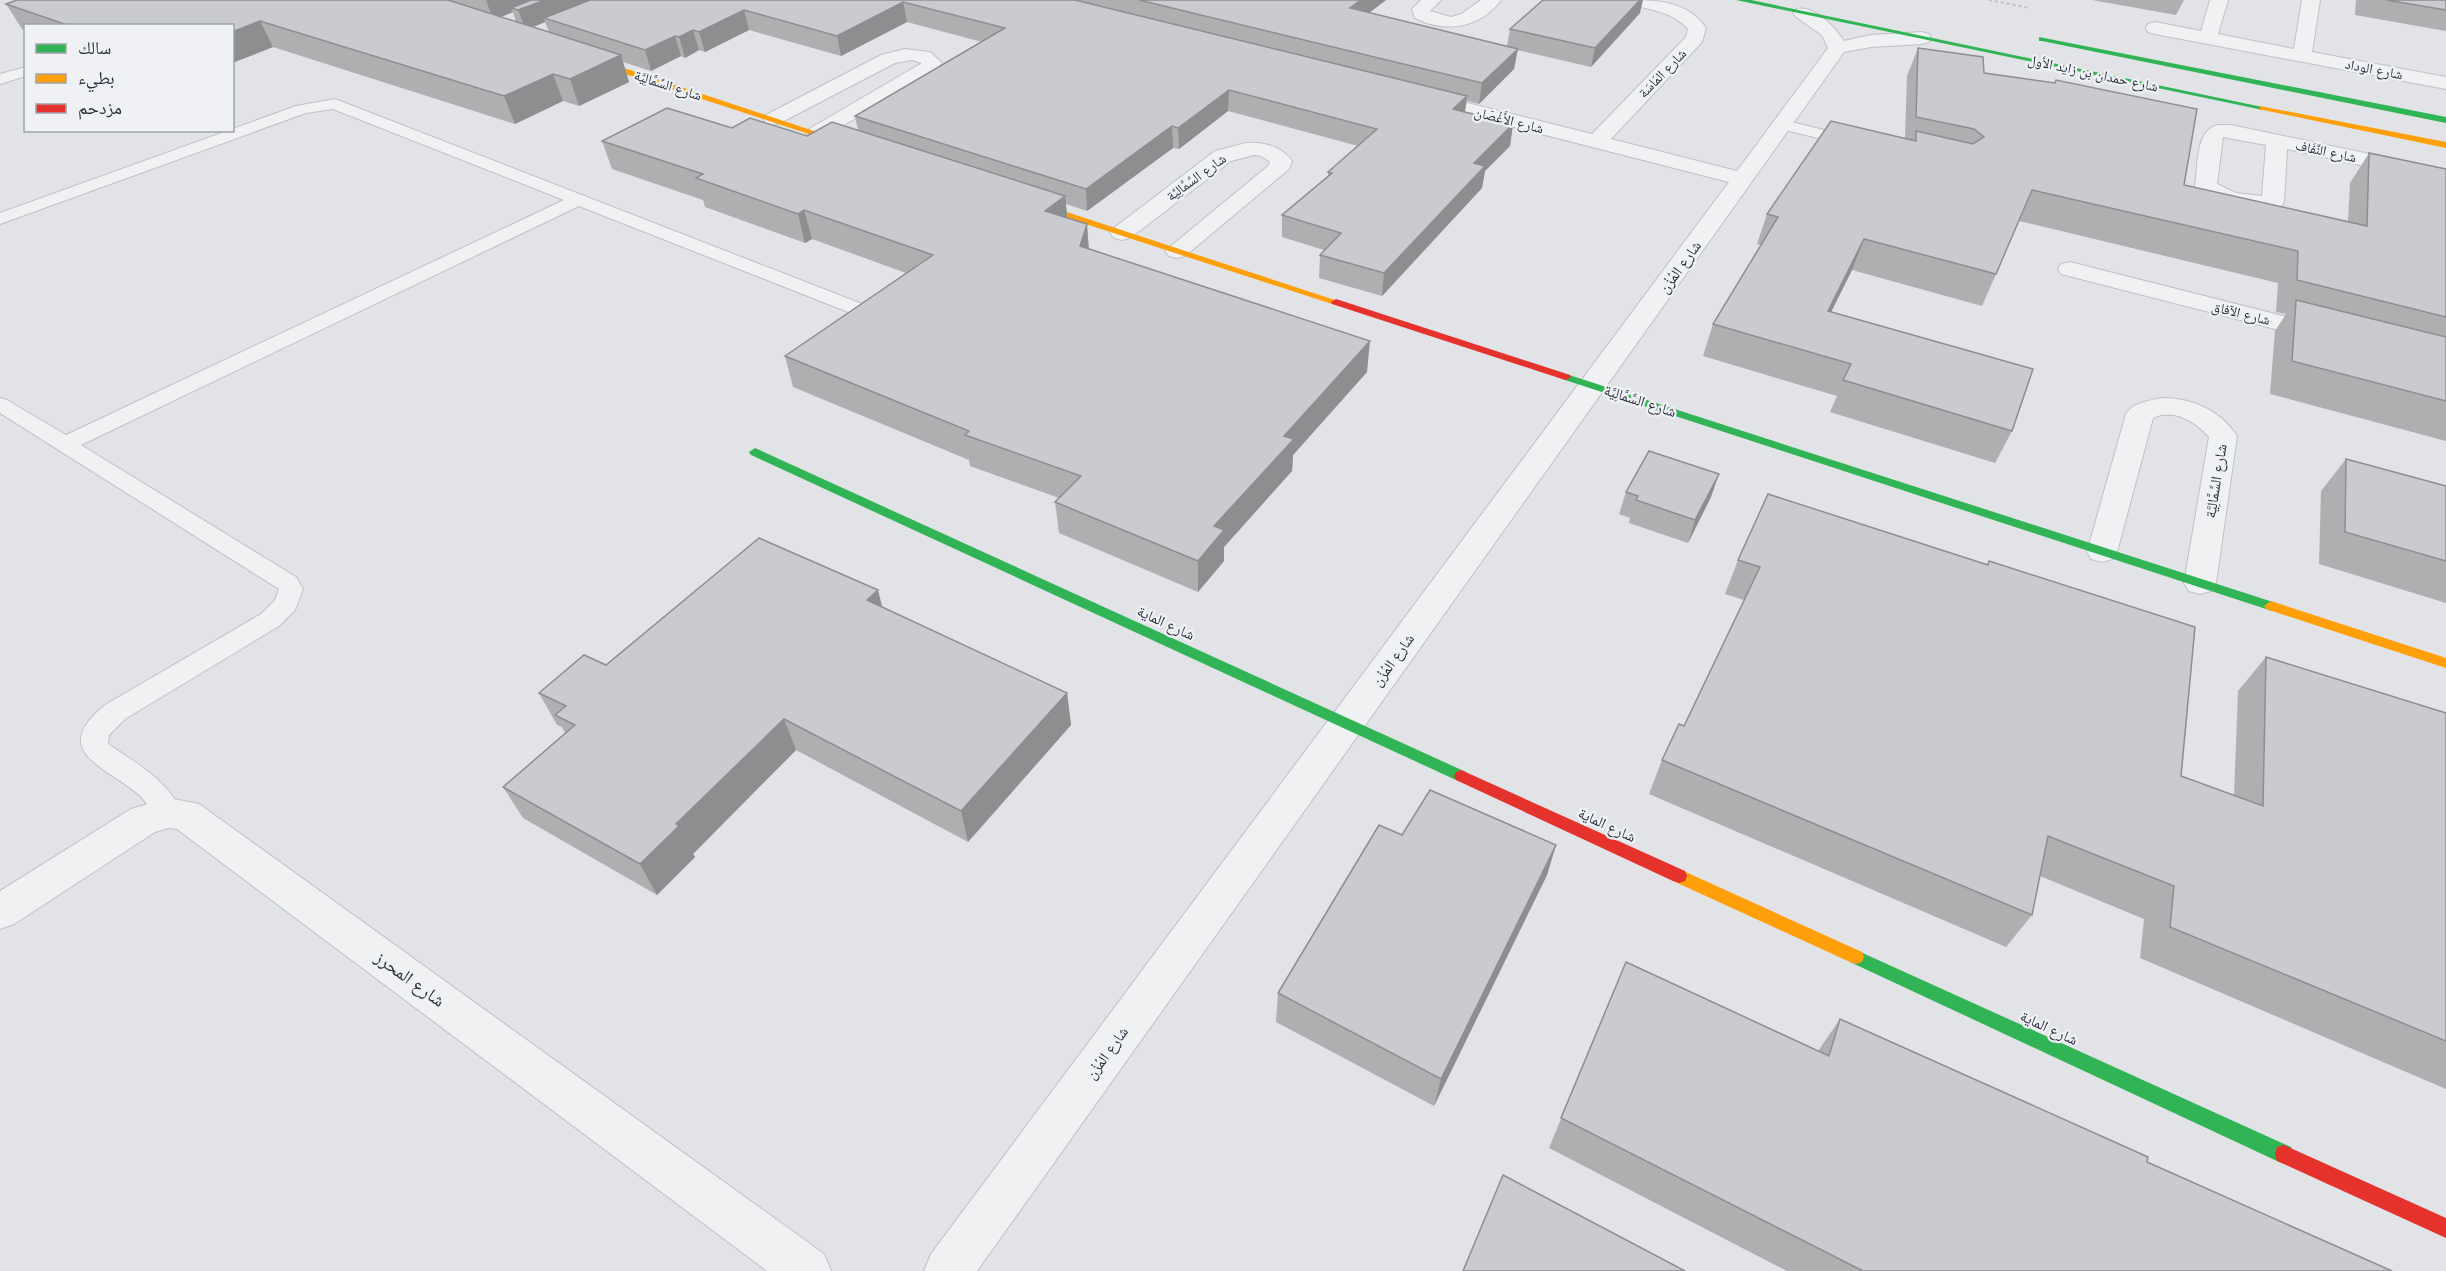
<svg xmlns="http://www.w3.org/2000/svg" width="2446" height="1271" viewBox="0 0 2446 1271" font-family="Inter,'Noto Naskh Arabic',sans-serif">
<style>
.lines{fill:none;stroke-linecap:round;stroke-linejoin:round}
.lane-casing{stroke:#bfc1c4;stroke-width:2}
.street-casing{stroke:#bfc1c4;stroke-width:2}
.path{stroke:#c0c1c5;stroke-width:2;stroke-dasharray:3 3;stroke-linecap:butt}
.lane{fill:#f0f1f3;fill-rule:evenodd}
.street{fill:#f0f1f3;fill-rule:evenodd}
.fast{fill:#30b455;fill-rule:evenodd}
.slow{fill:#ff9f0a;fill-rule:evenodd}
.jam{fill:#e5322d;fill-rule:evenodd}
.wall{fill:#aeafb1;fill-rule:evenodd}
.shaded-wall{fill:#8d8e90}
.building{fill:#cacbce;stroke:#8d8e90;stroke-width:1.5}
.labels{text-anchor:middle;stroke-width:4.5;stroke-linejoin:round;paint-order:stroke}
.far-street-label{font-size:14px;fill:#2a2f3c;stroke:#eff1f5}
.street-label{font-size:15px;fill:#2a2f3c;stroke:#eff1f5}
.near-street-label{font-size:18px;fill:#2a2f3c;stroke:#eff1f5}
</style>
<rect width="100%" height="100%" fill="#e1e3e6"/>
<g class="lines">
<defs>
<g id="lane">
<polygon points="26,67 26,76 0,84 0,74"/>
<path d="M335 99 880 311 883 315 880 319H866L579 206 81 445 296 577 303 589 295 610 279 626 125 719 109 735 108 744C139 765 166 779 183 813L179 821C153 830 154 807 138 794 103 765 49 751 105 705L261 614 275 600 279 589 0 413V398L7 400 66 435 564 200 333 109 306 113 0 224V213L296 106Z"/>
<polygon points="1783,120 1861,139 1863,142 1855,147 1777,128 1775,125 1777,122"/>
</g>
<g id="street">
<path d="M1421 0H1441L1430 11 1451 17 1461 14 1481 0H1501C1480 29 1444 33 1415 18L1412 9Z"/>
<path d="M1624 0C1655 0 1687 0 1706 28L1702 42 1611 139 1737 171 1828 48 1822 35 1796 17 1793 13 1796 9C1814 5 1835 27 1844 41L1871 35 1922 32 1929 34 1931 38 1929 42 1922 44 1871 47 1844 52 977 1271H924L931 1254 1729 182 1416 102 1413 98 1416 94 1423 92 1592 134 1686 37 1688 29C1672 11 1648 9 1627 4Z"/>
<polygon points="2210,0 2228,0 2218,34 2294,49 2302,0 2320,0 2312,52 2446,77 2446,89 2155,34 2148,32 2146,28 2148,24 2155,22 2201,31"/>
<polygon points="905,49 930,52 942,63 934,73 823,137 816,139 809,137 806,133 809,129 922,63 912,60 895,63 780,123 773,125 766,123 763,119 766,115 881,55"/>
<path d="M2218 125H2231L2446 170V184L2287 149 2284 202 2281 207C2256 213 2211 210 2195 186 2198 166 2195 130 2218 125ZM2223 137 2266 145 2262 196 2236 193 2217 184Z"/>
<path d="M1246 143C1263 142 1281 146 1292 161L1289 169 1185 256 1177 258 1169 256 1165 251 1268 166 1270 162 1261 156 1254 155 1231 161 1130 238 1122 240 1114 238 1110 233 1114 228 1215 151Z"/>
<polygon points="2070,262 2331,328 2335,333 2331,338 2322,341 2061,274 2058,269 2061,264"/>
<path d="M2162 398C2192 398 2220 410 2237 436L2216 583 2211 591 2200 594 2189 591 2184 583 2209 437C2195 421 2173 408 2153 418L2117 552 2113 559 2102 562 2091 559 2087 552 2126 414C2134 402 2149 401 2162 398Z"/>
<polygon points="169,798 199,804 824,1254 831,1271 767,1271 177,829 169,828 155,832 14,924 0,929 0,891 131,809"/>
</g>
</defs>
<use href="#lane" class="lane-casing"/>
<use href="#street" class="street-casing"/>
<polyline class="path" points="1989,0 2030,8"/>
<use href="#lane" class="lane"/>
<use href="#street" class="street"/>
<g class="fast">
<polygon points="1736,0 1751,0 2267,108 2263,110"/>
<polygon points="2039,37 2446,117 2446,123 2042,41 2039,41"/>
<polygon points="1566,374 2276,603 2278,606 2271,611 2266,609 1562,379 1561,377"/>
<polygon points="755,448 1466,772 1468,776 1466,780 1461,782 1456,780 751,455 749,452"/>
<polygon points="1856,950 2291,1147 2293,1154 2291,1161 2284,1163 2277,1161 1850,962 1848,957 1850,952"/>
</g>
<g class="slow">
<polygon points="582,56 588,56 859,146 852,148 582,60"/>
<polygon points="2260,106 2446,142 2446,148 2263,110 2260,110"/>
<polygon points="1021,199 1027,199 1341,302 1340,304 1332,304 1021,203"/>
<polygon points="2271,601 2446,658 2446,668 2266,609 2264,606"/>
<polygon points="1679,869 1862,952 1864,957 1862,962 1856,964 1850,962 1673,881 1671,876 1673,871"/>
</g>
<g class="jam">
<polygon points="1336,299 1570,375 1571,377 1566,380 1562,379 1332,304 1331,302"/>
<polygon points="1461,770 1685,871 1687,876 1685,881 1679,883 1673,881 1456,780 1454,776 1456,772"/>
<polygon points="2284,1145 2446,1218 2446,1238 2277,1161 2275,1154 2277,1147"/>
</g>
</g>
<g class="wall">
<path d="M17 0H1386L1369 13 1507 46 1510 29 1640 13 1591 67 1517 50 1514 69 1479 104 1467 101 1465 112 1513 124 1510 146 1485 171 1482 188 1382 296 1319 278 1320 255 1324 250 1282 237V215L1328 176V172L1358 146 1228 111 1179 149 1173 148 1087 211 1066 204 1067 218 1087 224 1089 249 1367 372 1293 455 1292 471 1224 547V561L1198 592 1059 533 1055 502 1059 498 970 466 969 460 793 387 785 356 906 273 812 239 805 243 705 207 703 200 612 169 602 141 732 128 807 136 858 130 855 116 982 42 907 22 841 56 749 30 705 52 699 50 685 58 681 56 651 71 623 62 629 82 579 106 563 101 515 124 273 47 232 63V26H26V30L22 29 6 4ZM513 12 516 22 501 17ZM545 22 549 32 533 27Z"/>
<polygon points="2092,0 2184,0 2176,15"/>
<polygon points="2356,0 2446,0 2446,31 2355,15"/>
<polygon points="1918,48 2184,185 2348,221 2350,183 2369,153 2446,169 2446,441 2270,394 2275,331 2286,314 2276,312 2278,283 2019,221 1996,274 1982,306 1852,270 1831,312 2012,431 1995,463 1830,412 1837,396 1703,356 1713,324 1761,245 1757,244 1767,214 1905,139 1907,76"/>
<polygon points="2346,459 2446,486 2446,603 2319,564 2321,491"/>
<polygon points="1626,492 1711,497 1688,543 1629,523 1630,518 1619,514"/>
<polygon points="1738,560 1987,564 1989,561 2181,776 2234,795 2238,691 2266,657 2446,713 2446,1089 2140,958 2144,919 2040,876 2032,915 2006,947 1649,794 1662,760 1684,726 1744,600 1725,594"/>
<polygon points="882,607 1067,693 1071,725 968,842 796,750 693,854 695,857 657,895 523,818 503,787 565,733 562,727 557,725 539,693"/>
<polygon points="1402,835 1556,845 1547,875 1434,1106 1276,1022 1278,993"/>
<polygon points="1626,962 1818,1051 1840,1019 2147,1162 2392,1271 1787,1271 1549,1148"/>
</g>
<g class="shaded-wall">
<polygon points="486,0 542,0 511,8 513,12 493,20"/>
<polygon points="545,0 600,0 544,18 545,22 526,30 518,10"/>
<polygon points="1361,0 1386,0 1349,28 1350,8"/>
<polygon points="1640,0 1643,0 1640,13 1591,67 1595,48"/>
<polygon points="903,2 907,22 841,56 837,36"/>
<polygon points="744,10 749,30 705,52 699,32"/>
<polygon points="260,21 273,47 232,63 232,32"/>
<polygon points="693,30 699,50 685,58 679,37"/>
<polygon points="675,36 681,56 651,71 645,50"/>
<polygon points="1518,49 1514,69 1479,104 1482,83"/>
<polygon points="621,55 629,82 579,106 570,79"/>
<polygon points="553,74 563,101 515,124 504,96"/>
<polygon points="1229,90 1228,111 1179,149 1178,128"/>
<polygon points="1467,96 1464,117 1453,109"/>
<polygon points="1513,124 1510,146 1485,171 1482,188 1382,296 1384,273 1474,163"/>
<polygon points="1172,126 1173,148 1087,211 1086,189"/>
<polygon points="1065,196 1068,225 1045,211"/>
<polygon points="804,210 812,239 805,243 798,214"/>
<polygon points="1087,224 1089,254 1080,246"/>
<polygon points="1864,239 1852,270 1816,342 1828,311"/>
<polygon points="1370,341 1367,372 1293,455 1292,471 1224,547 1224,561 1198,592 1198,561 1214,526 1284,436"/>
<polygon points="1719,474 1711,497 1688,543 1695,520"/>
<polygon points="878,590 886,622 867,600"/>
<polygon points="1067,693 1071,725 968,842 961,811"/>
<polygon points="784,719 796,750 693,854 695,857 657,895 640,864 676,824"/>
<polygon points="1556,845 1547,875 1434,1106 1441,1079"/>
</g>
<g class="building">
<polygon points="17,0 448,0 621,55 570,79 553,74 504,96 260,21 232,32 232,26 70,26 6,4"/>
<polygon points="531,0 545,0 518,10 511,8"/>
<polygon points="590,0 1075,0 1467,96 1453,109 1513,124 1474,163 1485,166 1384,273 1320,255 1341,233 1282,215 1332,173 1328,172 1377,129 1229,90 1178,128 1172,126 1086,189 855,116 1005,28 903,2 837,36 744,10 699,32 693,30 679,37 675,36 645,50 544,18"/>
<polygon points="1139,0 1361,0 1350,8 1518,49 1482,83"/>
<polygon points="1543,0 1640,0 1595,48 1510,29"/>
<polygon points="2386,0 2446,0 2446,10"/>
<polygon points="1918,48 1983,57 1984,73 2055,83 2056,80 2197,109 2184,185 2367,226 2369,153 2446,169 2446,317 2297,280 2298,251 2032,190 1996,274 1864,239 1828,311 2033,369 2012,431 1843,380 1851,364 1713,324 1778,217 1767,214 1831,121 1916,141 1916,131 1973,144 1984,137 1974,129 1916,117"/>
<polygon points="667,108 732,128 750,118 807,136 832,122 1065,196 1045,211 1087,224 1080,246 1370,341 1284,436 1294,439 1214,526 1224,530 1198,561 1055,502 1081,476 965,435 969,431 785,356 933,255 804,210 798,214 696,178 703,174 602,141"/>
<polygon points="2296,300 2446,337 2446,401 2292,361"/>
<polygon points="1649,451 1719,474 1695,520 1636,500 1638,496 1626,492"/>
<polygon points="2346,459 2446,486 2446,561 2345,532"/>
<polygon points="1768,494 1988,565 1989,561 2195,627 2181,776 2263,806 2266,657 2446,713 2446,1041 2170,927 2174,886 2048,836 2032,915 1662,760 1679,724 1684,726 1760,567 1738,560"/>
<polygon points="759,538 878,590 867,600 1067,693 961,811 784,719 676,824 679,826 640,864 503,787 575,725 555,715 566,706 539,693 584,655 606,665"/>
<polygon points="1430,790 1556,845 1441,1079 1278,993 1379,825 1402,835"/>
<polygon points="1626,962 1829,1056 1840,1019 2148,1157 2147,1162 2392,1271 1863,1271 1561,1118"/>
<polygon points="1503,1175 1685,1271 1463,1271"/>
</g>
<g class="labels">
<g class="far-street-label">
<text transform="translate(2374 69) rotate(11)" y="5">شارع الوداد</text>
<text transform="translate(1662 73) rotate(-46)" y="5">شارع المَاسَة</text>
<text transform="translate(2093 73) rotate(12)" y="5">شارع حمدان بن زايد الأول</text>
<text transform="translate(668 85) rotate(18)" y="5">شارع السَّمَّالِيَّة</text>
<text transform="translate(1509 120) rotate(14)" y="5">شارع الأَغْصَان</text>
<text transform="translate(2326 151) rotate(12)" y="5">شارع النِّفَاف</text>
<text transform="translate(1196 177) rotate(-36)" y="5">شارع السَّمَّالِيَّة</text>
<text transform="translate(2241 313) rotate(14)" y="5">شارع الآفاق</text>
</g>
<g class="street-label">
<text transform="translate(1680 267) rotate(-54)" y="5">شارع المُزْن</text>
<text transform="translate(1640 401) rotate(18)" y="5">شارع السَّمَّالِيَّة</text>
<text transform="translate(2216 481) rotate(-81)" y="5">شارع السَّمَّالِيَّة</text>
<text transform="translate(1166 623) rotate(25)" y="5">شارع الماية</text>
<text transform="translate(1393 660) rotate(-54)" y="5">شارع المُزْن</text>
<text transform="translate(1607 825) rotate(25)" y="5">شارع الماية</text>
<text transform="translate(2049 1028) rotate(25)" y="5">شارع الماية</text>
<text transform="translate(1107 1053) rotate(-54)" y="5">شارع المُزْن</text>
</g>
<g class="near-street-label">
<text transform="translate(410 979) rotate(36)" y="6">شارع المحرز</text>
</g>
</g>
<rect x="24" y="24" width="210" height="108" fill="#eff1f5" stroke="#a0a3ab" stroke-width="1.5"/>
<rect x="36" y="44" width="30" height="9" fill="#30b455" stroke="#a0a3ab" stroke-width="1.5"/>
<text x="78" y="54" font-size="18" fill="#2a2f3c">سالك</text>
<rect x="36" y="74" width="30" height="9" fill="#ff9f0a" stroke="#a0a3ab" stroke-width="1.5"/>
<text x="78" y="84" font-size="18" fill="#2a2f3c">بطيء</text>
<rect x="36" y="104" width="30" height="9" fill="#e5322d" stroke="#a0a3ab" stroke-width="1.5"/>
<text x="78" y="114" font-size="18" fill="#2a2f3c">مزدحم</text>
</svg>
